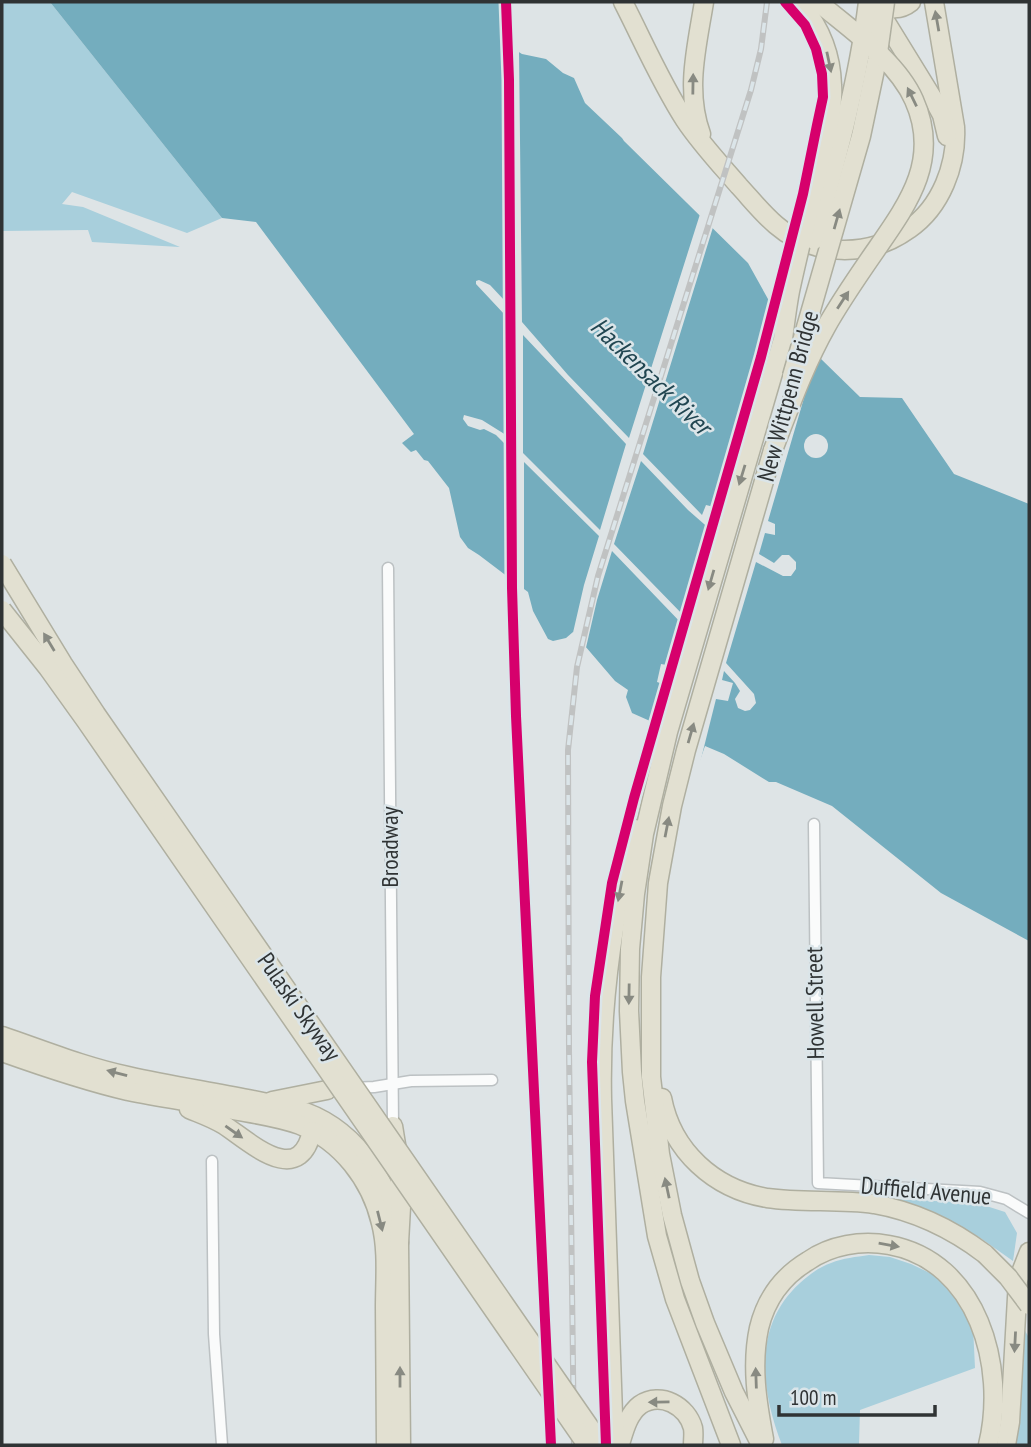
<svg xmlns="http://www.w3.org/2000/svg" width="1031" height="1447" viewBox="0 0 1031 1447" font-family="'PT Sans Narrow',sans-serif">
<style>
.green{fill:#a8cfdc}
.water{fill:#74adbe}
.pier{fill:#dee4e6;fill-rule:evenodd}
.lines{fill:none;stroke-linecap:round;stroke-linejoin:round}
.street-casing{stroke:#bcc1c3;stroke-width:13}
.highway-casing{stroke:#afafa0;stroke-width:21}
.street{stroke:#fafbfb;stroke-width:10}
.highway{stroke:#e2e0d1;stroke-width:18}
.rail-casing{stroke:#c0c2c2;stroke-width:6}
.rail{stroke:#dbe5e9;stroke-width:3.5;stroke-dasharray:10;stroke-linecap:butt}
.highway-bridge-casing{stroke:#afafa0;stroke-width:21;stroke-linecap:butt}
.highway-bridge{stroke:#e2e0d1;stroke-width:18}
.cycleway-casing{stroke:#dbe5e9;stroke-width:15}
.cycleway{stroke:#d6006c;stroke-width:10}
.oneway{fill:#888a82}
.labels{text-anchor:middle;stroke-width:5;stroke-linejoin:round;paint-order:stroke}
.street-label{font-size:24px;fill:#2f3334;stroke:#dbe5e9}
.water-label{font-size:26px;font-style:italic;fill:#214651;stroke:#dbe5e9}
</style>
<rect width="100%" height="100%" fill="#dee4e6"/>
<g class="green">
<polygon points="2,2 50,2 222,218 187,233 72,192 62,204 83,207 180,247 92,242 88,230 2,231"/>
<polygon points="872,1198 977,1203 1005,1212 1017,1233 1013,1261 979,1237 934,1213"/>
<path d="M869 1255 890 1257 911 1264 932 1274 951 1288 973 1326 975 1368 860 1410 859 1444 857 1445H782C761 1391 752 1326 800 1283 809 1275 819 1267 831 1263 843 1258 856 1257 869 1255Z"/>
<polygon points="1023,1327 1029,1338 1029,1445 1013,1445"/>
</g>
<polygon class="water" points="50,2 500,2 503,42 522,54 546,59 563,73 574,78 585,103 622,138 624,141 748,263 778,317 860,397 902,398 954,474 1029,504 1029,941 941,893 832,806 776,782 769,782 724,754 705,746 696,772 650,721 632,713 626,697 628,690 615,681 573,632 566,638 553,641 548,639 533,611 528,592 479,555 468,548 460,537 449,488 428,461 424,460 416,450 411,452 402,443 414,434 256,222 222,218"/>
<g class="pier">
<path d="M502 2H504L505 4 503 7 506 40 519 48 522 322 568 375 629 438 701 211 714 224 643 454 702 515 706 505 718 508 774 302 781 315 821 355 809 381 768 521 775 524V535L765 533 759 554 774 563 782 555H789L796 562V569L791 576H783L756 562 726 663 754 694 756 703 750 710 745 711 738 708 735 699 740 691 735 683 724 671 722 680 733 683 728 701 716 699 697 775 693 774 652 730 666 685 657 682 661 664 672 666 684 626 612 551 597 600 585 652 572 637 584 585 599 536 524 462V593L508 581 506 445 496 435 484 429 480 430 468 426 463 419 464 415 482 420 506 435 505 315 476 284V281L479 280 490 285 505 301ZM523 335 626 444 600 530 523 453ZM641 461 688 510 712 531 686 618 614 544Z"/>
<circle cx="816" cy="446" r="12"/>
</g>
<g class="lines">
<defs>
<g id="street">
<polyline points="388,568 393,1126"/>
<polyline points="814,824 818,1183 980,1192 1006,1199 1029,1213"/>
<polyline points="352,1088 374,1087 411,1081 492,1080"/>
<polyline points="212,1161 214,1334 222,1445"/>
</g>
<g id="highway">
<path d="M623 2C643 41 661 83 685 120 701 144 720 164 739 186 751 199 762 213 776 225 813 257 869 258 909 229 941 207 957 165 955 127L934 2"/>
<path d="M878 2C889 11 901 10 911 2"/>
<polyline points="879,11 935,102 942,115 947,136"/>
<path d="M701 134C685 90 697 46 704 2"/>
<path d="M2 1036C43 1050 85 1067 128 1076 168 1085 208 1091 248 1099 267 1103 287 1106 305 1112 359 1132 394 1188 399 1243"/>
<path d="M2 1052C44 1067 85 1081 128 1091 163 1098 198 1103 233 1110 255 1114 278 1117 300 1125 341 1141 371 1180 381 1223 388 1250 385 1280 385 1307 385 1353 386 1399 386 1445"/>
<path d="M662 1098C672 1151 714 1189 767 1198 802 1203 839 1199 874 1204 914 1211 952 1229 985 1254"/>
<polyline points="272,1101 327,1090"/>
<path d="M189 1109C201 1114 213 1118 224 1125 250 1142 299 1189 312 1131"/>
<polyline points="393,1126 399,1163 401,1207 399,1243 401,1445"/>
<path d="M764 1439C757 1402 751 1365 759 1328 766 1299 783 1276 808 1261 831 1245 861 1240 889 1245 978 1261 1007 1367 988 1445"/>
<path d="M620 1444C624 1431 628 1414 640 1405 661 1391 687 1406 693 1428 694 1434 693 1440 693 1445"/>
<path d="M617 1445 613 1414 602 1099C600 1008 612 918 635 829"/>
<polyline points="731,1445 675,1299 657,1236 635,1101 632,1072 629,1011 630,949 635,894 644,834 668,732 783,339"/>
<polyline points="761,1445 734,1392 705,1323 690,1281 672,1215 660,1154 651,1077 651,977 658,883 672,806 686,750 773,450"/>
<polyline points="1006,1445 1010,1422 1018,1280 1029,1252"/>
</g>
</defs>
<use href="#street" class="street-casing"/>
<use href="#highway" class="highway-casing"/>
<use href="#street" class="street"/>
<use href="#highway" class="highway"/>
<defs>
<g id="rail">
<polyline points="506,2 509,80 512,588 516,716 551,1445"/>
<polyline points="574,1445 569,1050 568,750 577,667 598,576 751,90 761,49 767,2"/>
</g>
</defs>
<use href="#rail" class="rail-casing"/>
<use href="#rail" class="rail"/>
<defs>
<g id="highway-bridge">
<path d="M814 240C836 161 858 83 868 2"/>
<path d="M783 339C785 323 787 307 790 291 799 249 810 207 819 165 825 139 834 112 832 85 831 54 819 25 799 2"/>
<polyline points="792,376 861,136 877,60 885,2"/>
<path d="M773 450C789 409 804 366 826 327 841 300 860 273 878 247 910 201 940 158 914 100 897 61 850 29 818 2"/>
<polyline points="2,564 63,664 96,714 602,1445"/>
<polyline points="2,610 48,668 86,721 587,1445"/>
<polyline points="985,1254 1008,1277 1029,1305"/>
</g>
</defs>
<use href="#highway-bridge" class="highway-bridge-casing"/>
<use href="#highway-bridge" class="highway-bridge"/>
<defs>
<g id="cycleway">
<polyline points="506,2 509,80 512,588 516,716 551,1445"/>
<polyline points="606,1445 592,1062 595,996 612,883 634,798 761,357 803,194 817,125 823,97 822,74 816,49 805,25 785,2"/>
</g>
</defs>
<use href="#cycleway" class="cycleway-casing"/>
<use href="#cycleway" class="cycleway"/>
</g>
<defs><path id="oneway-solid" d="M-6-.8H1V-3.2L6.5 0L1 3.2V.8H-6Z" transform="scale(1.75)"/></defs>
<g class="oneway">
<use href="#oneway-solid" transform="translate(937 21) rotate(-100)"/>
<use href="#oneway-solid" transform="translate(829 62) rotate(78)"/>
<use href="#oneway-solid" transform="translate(693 84) rotate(-89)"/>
<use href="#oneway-solid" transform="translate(912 97) rotate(-116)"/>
<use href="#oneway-solid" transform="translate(837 219) rotate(-74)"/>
<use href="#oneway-solid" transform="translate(843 300) rotate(-57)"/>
<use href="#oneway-solid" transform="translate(742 475) rotate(107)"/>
<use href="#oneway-solid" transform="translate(711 580) rotate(106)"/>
<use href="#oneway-solid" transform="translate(49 642) rotate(-121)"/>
<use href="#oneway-solid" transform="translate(691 733) rotate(-74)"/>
<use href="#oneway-solid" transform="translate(667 827) rotate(-79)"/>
<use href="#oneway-solid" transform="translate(620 891) rotate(101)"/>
<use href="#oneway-solid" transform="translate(629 994) rotate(91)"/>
<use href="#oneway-solid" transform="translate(117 1073) rotate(-165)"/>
<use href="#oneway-solid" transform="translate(234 1132) rotate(35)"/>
<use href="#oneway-solid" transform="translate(667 1188) rotate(-102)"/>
<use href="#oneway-solid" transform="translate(380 1221) rotate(76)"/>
<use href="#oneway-solid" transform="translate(889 1245) rotate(10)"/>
<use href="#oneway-solid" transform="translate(1015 1342) rotate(93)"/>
<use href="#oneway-solid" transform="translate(400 1377) rotate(-90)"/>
<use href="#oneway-solid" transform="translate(756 1378) rotate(-92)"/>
<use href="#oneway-solid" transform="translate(659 1402) rotate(179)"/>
</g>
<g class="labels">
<g class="street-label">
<text transform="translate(788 396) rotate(-75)" y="8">New Wittpenn Bridge</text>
<text transform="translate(390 847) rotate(-90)" y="8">Broadway</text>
<text transform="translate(815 1003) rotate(-91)" y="8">Howell Street</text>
<text transform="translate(299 1007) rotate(55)" y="8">Pulaski Skyway</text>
<text transform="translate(926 1191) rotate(5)" y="8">Duffield Avenue</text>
</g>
<g class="water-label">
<text transform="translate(651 376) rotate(44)" y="9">Hackensack River</text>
</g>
</g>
<rect width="1031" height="1447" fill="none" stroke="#2f3334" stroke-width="7"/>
<path d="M779 1405v10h156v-10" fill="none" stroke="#2f3334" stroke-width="3.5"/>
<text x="790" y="1405" font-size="21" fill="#2f3334" stroke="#dbe5e9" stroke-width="5" paint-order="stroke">100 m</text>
</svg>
